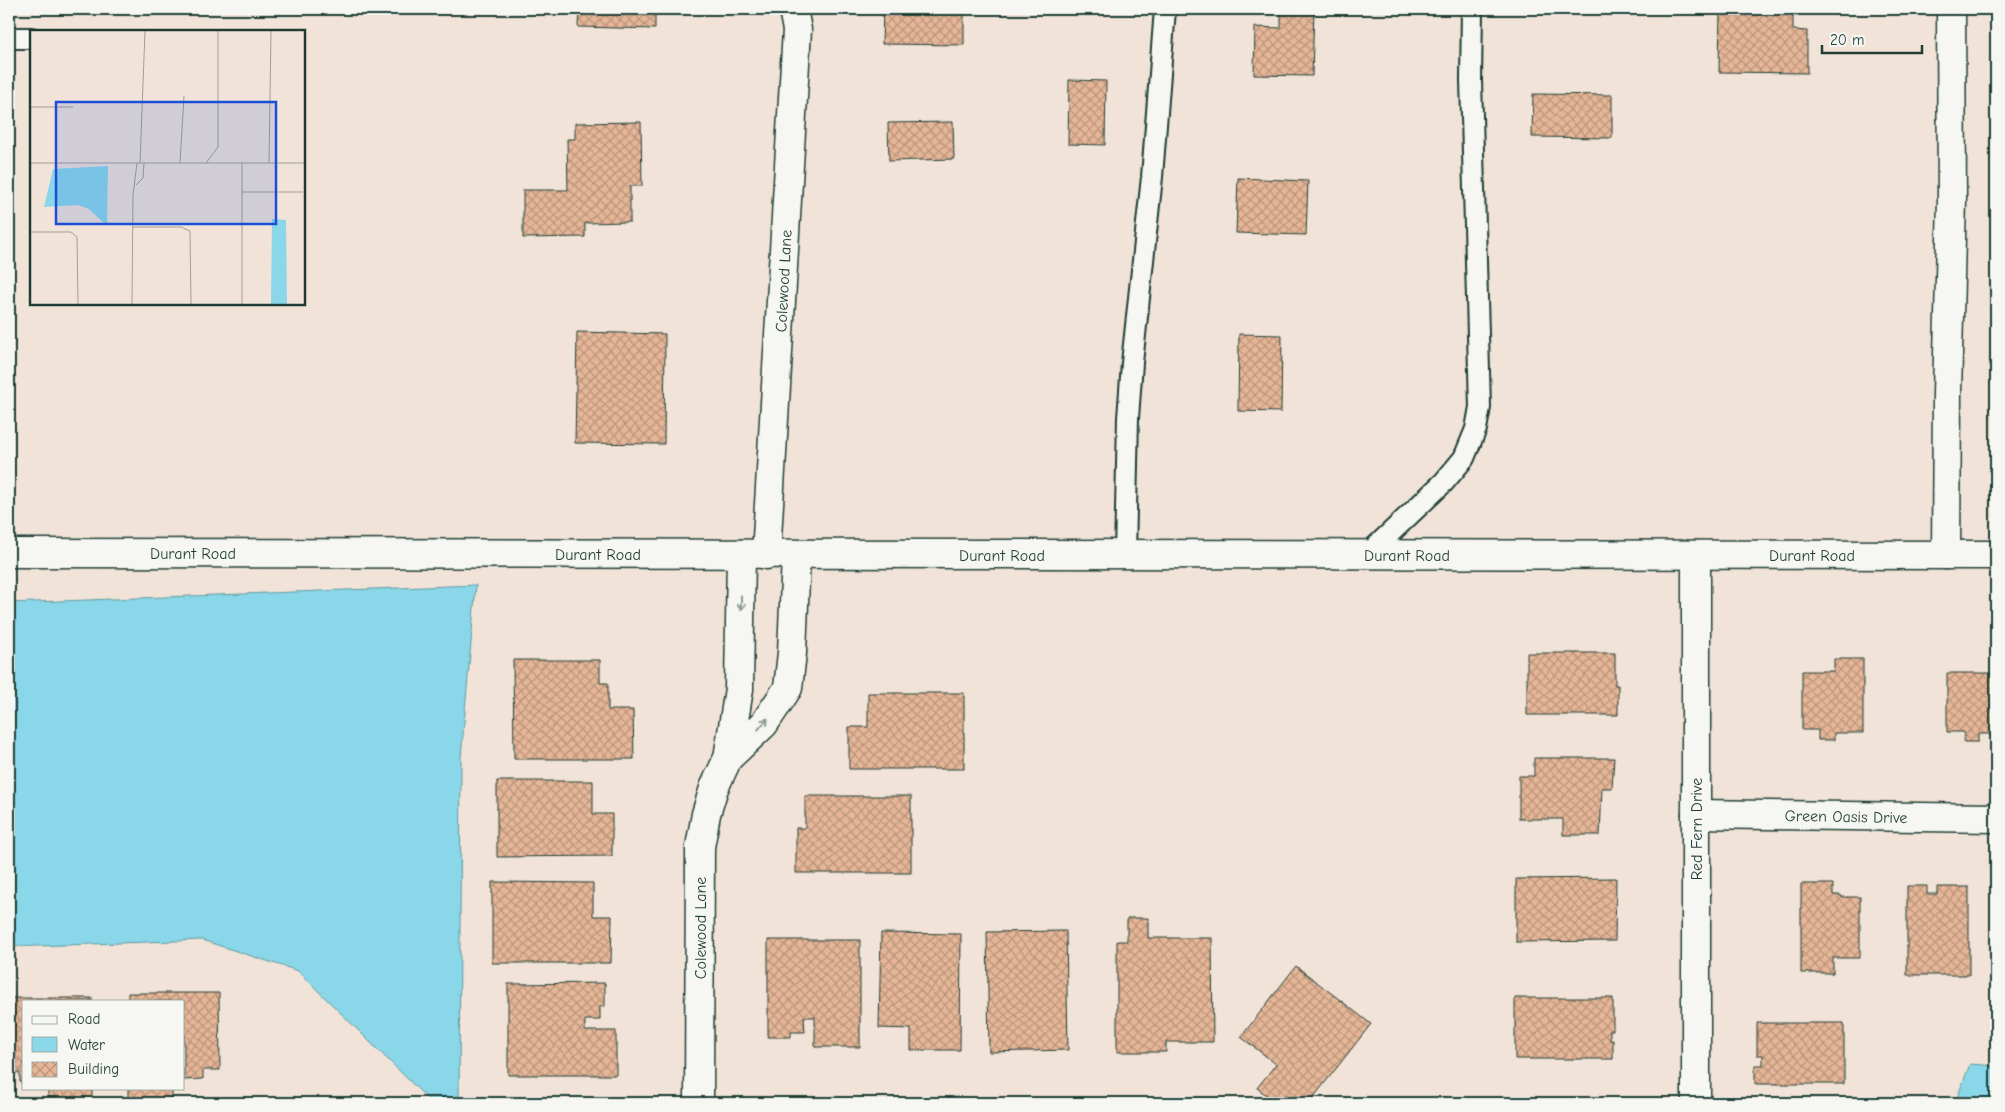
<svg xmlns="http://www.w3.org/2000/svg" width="2005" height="1112" viewBox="0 0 2005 1112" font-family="'Comic Neue',sans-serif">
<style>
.water{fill:#8ad7e9;stroke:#5f99a1}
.building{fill:url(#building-cross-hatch);stroke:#1f3d34}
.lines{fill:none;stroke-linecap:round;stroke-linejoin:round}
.lane-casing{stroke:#1f3d34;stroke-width:24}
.street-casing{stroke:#1f3d34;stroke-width:31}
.secondary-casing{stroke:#1f3d34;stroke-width:31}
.lane{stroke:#f6f6f2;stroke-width:20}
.street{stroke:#f6f6f2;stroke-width:28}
.secondary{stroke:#f6f6f2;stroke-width:28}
.oneway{stroke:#8a9a93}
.labels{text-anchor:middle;stroke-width:4.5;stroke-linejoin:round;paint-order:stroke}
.street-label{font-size:16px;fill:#1f3d34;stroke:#f6f6f2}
.inset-road{fill:none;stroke:#9da196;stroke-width:1}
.view{fill:#1d4ed8;fill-opacity:0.15;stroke:#1d4ed8;stroke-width:2.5}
.inset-edge{fill:none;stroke:#1f3d34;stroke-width:2.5}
</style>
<defs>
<pattern id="building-cross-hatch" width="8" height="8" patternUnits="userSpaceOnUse" patternTransform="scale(1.25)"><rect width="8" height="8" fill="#e6b697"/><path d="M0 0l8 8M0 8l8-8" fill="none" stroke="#ba957c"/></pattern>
</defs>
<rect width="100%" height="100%" fill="#f1e3d7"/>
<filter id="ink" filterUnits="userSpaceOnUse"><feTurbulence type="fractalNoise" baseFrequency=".02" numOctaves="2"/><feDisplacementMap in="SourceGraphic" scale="10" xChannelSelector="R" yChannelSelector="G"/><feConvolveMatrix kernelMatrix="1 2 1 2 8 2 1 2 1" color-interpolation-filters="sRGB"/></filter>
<g filter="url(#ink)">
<g class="water">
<polygon points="476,585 461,757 459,1103 432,1103 298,971 202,940 9,947 9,603"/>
<polygon points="1970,1064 1996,1066 1996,1103 1955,1103"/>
</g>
<g class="building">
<polygon points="579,9 655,9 655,29 578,27"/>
<polygon points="883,9 964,9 964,45 882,44"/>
<polygon points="1281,9 1314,9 1312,76 1254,75 1255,27 1281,28"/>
<polygon points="1720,9 1793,9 1793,30 1807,31 1807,73 1719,72"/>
<polygon points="1069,80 1106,81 1105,145 1068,144"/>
<polygon points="1533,94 1612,95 1612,138 1532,137"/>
<polygon points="641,122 642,186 630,186 630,222 585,223 585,237 523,238 523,190 568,190 567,139 575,139 575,123"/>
<polygon points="953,122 954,159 889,161 888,123"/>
<polygon points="1238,178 1308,181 1306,235 1236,233"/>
<polygon points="577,332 665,334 664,444 575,443"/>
<polygon points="1239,334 1282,335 1281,412 1238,411"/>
<polygon points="1527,653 1615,653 1615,685 1618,685 1618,715 1527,715"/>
<polygon points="1834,659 1863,659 1863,733 1834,733 1834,740 1818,740 1818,730 1802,730 1802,671 1834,671"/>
<polygon points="513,660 600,660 600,683 608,683 608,710 633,710 634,759 514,759"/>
<polygon points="1947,673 1996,673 1996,734 1978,734 1978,742 1964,742 1964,732 1947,732"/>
<polygon points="868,693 964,693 964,769 849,769 849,727 868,727"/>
<polygon points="1534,758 1614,758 1612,788 1602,788 1600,835 1563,835 1563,819 1519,819 1519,776 1534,776"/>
<polygon points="497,781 593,781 593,814 612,814 612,856 497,857"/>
<polygon points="805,796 911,796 911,873 796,873 796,828 805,828"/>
<polygon points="1616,878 1615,941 1516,942 1516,879"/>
<polygon points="492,882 593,883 593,916 612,916 611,963 492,963"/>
<polygon points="1801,884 1833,884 1833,895 1841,895 1841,897 1860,897 1860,958 1833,958 1833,973 1801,973"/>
<polygon points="1907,886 1927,886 1927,894 1937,894 1937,887 1969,887 1969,975 1907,975"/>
<polygon points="1127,918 1148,918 1148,938 1212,938 1213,1042 1166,1042 1166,1052 1117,1052 1117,941 1127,941"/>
<polygon points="1066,931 1068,1050 989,1052 987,932"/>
<polygon points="881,933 961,934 960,1050 911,1050 911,1029 879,1028"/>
<polygon points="768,940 860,940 860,1047 815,1047 815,1017 804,1017 805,1032 791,1032 791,1037 768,1037"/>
<polygon points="1296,966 1371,1024 1309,1103 1277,1103 1257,1088 1276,1064 1241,1037"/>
<polygon points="605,983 605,1006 600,1006 600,1020 585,1020 585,1031 616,1031 616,1075 508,1075 508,984"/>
<polygon points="128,993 219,993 220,1070 203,1070 203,1079 184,1080 184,1001 128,1001"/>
<polygon points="9,998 92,998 92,1001 24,1001 24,1082 20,1082 20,1073 9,1073"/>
<polygon points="1515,998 1613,998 1613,1030 1610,1030 1610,1040 1613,1040 1613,1059 1515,1059"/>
<polygon points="1757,1023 1844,1023 1844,1084 1755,1084 1755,1065 1763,1065 1763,1055 1757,1055"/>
<rect x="48" y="1088" width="44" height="15"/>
<rect x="128" y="1088" width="44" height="15"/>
<polygon points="592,1101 592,1103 496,1103 496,1102"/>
</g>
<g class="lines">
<defs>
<g id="lane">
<polyline points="9,38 31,38"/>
<polyline points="1125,555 1128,418 1132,363 1152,177 1165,9"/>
<polyline points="1367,555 1444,482 1464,458 1476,429 1480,407 1471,80 1472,9"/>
</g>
<g id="street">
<polyline points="766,555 797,30 793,9"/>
<polyline points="1696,555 1696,1103"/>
<polyline points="1946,555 1947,394 1952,200 1951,9"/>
<polyline points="728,758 764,724 788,688 792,653 796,555"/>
<polyline points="1696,814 1996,818"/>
<polyline points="699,1103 700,847 706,814 714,788 728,758 739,689 741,554"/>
</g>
<polyline id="secondary" points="9,553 1996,555"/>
</defs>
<use href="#lane" class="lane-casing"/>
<use href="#street" class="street-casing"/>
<use href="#secondary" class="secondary-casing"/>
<use href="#lane" class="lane"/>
<use href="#street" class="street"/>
<use href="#secondary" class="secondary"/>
</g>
<defs><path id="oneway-shaft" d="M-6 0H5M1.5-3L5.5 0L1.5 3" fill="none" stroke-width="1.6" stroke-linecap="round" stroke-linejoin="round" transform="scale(1.25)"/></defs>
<g class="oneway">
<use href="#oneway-shaft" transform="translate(741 603) rotate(90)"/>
<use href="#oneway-shaft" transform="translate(763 724) rotate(-49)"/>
</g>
</g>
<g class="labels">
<g class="street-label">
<text transform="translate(783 281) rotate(-87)" y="6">Colewood Lane</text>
<text x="193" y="559">Durant Road</text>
<text x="598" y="560">Durant Road</text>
<text x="1002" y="561">Durant Road</text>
<text x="1407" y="561">Durant Road</text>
<text x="1812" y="561">Durant Road</text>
<text transform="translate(1846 816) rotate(1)" y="6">Green Oasis Drive</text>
<text transform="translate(1696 829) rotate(-90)" y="6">Red Fern Drive</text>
<text transform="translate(700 928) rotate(-90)" y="6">Colewood Lane</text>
</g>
</g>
<g transform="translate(30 30)">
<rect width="275" height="275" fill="#f1e3d7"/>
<path d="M78 136 77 196 59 179 48 175 14 177 23 139ZM242 189 256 190 257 274H241Z" fill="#8ad7e9"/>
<path class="inset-road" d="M0 77H43M0 133H275M110 133 115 1M150 133 154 66M176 133 188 117V1M212 133V274M239 133 241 1M106 155 113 148 114 133M212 162H273M103 197H151L160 201 161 274M0 202H41L47 207 48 274M102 274 103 165 107 133"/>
<path class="view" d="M26 72H246V194H26Z"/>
<rect width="275" height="275" class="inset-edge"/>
</g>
<rect width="2005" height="1112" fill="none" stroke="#f6f6f2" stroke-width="30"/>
<rect x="15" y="15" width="1975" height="1082" fill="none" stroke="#1f3d34" stroke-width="2" filter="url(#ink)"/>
<rect x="22" y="1000" width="162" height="90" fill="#f6f6f2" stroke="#a0aca6"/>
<rect x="32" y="1016" width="25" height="8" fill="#f6f6f2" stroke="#a0aca6"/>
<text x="68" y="1024" font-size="15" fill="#1f3d34">Road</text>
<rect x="32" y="1037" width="25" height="15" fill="#8ad7e9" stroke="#a0aca6"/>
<text x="68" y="1050" font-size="15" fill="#1f3d34">Water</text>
<rect x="32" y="1062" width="25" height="15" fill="url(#building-cross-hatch)" stroke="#a0aca6"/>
<text x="68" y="1074" font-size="15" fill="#1f3d34">Building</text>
<path d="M1822 45v8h100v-8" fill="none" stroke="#1f3d34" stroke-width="2.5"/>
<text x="1830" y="45" font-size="15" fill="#1f3d34" stroke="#f6f6f2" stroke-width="4" paint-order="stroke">20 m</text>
</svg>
